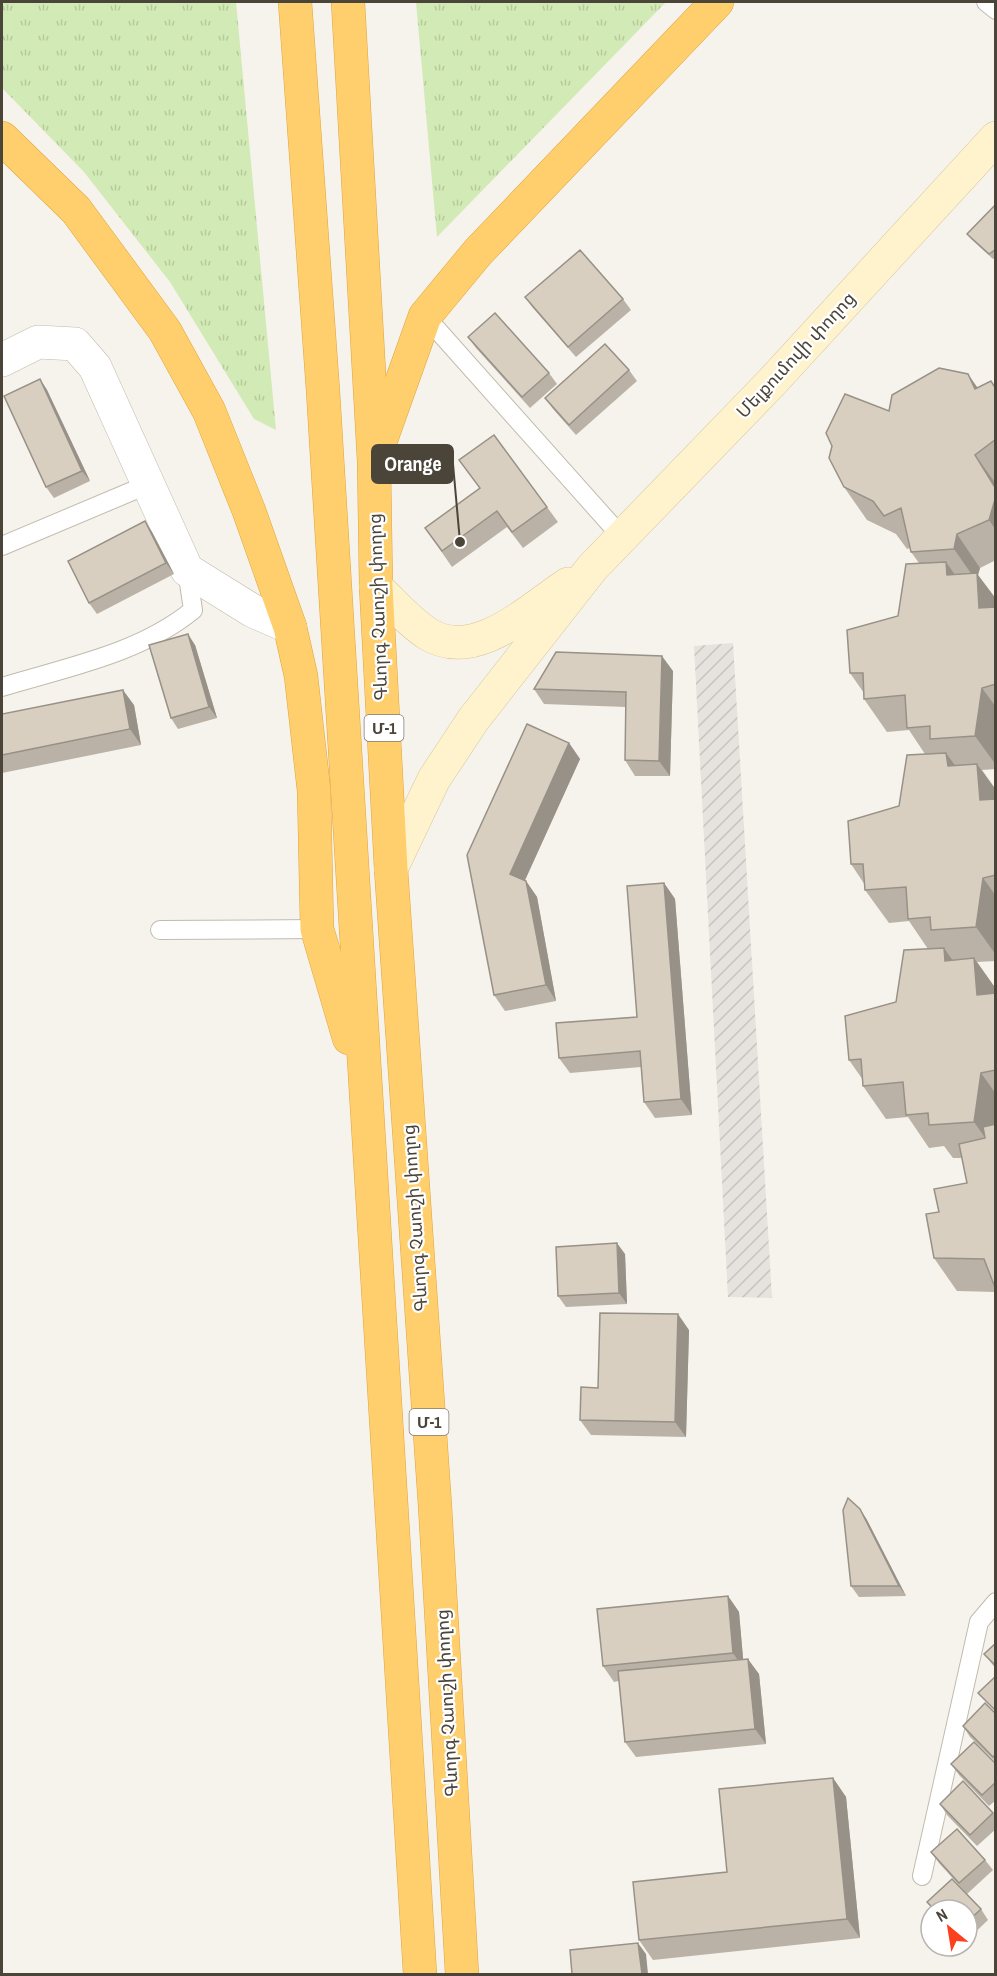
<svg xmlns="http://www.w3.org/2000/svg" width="997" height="1976" viewBox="0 0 997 1976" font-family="'Archivo Narrow','Noto Sans Armenian',sans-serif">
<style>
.industrial{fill:url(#industrial-furrows)}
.grass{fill:url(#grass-tufts)}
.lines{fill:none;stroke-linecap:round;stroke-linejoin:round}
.lane-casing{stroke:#c2bbae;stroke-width:20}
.street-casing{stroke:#c2bbae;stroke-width:34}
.secondary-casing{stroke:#d6c79b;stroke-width:34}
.highway-casing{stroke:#e0a43c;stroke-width:34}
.lane{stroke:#fff;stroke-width:18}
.street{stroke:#fff;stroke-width:33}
.secondary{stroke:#fff3cd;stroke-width:33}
.highway{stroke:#ffcf6e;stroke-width:33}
.wall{fill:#bab2a6}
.shaded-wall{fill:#979187}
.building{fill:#d8cfc1;stroke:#979187;stroke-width:1.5}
.labels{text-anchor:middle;stroke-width:4.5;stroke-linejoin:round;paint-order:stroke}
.shield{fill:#fff;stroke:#817c74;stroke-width:1.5}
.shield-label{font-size:16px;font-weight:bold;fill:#4b4439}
.street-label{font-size:18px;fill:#4b4439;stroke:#fff}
.leader{fill:none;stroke:#4b4439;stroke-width:2}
.callout-dot{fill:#4b4439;stroke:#fff;stroke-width:2}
.callout{fill:#4b4439;stroke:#4b4439;stroke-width:2}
.callout-label{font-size:20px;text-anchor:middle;font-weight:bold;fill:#fff}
</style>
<defs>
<pattern id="industrial-furrows" width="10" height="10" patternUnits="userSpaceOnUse" patternTransform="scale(1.5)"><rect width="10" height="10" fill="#e6e2dd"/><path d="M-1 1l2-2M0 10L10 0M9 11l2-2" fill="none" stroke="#c7c3be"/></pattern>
<pattern id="grass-tufts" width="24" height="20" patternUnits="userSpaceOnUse" patternTransform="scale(1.5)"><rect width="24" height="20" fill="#d2eab5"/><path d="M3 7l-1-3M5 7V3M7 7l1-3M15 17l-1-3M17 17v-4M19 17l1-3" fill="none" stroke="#b6ca9c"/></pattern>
</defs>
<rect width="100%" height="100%" fill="#f6f3ec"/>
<polygon class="industrial" points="733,643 772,1298 728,1297 694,646"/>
<g class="grass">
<polygon points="2,2 236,2 276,430 254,419 170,282 84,172 2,88"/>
<polygon points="416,2 666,2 437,237"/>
</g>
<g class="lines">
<defs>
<g id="lane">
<polyline points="986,2 996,10"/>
<polyline points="425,316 621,536"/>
<polyline points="2,546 149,484"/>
<path d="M2 687C67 667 139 654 193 610L187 570"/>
<polyline points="160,930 317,929"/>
<polyline points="922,1876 979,1622 996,1602"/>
</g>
<polyline id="street" points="2,360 38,342 75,344 95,367 187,570 253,611 290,627"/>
<g id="secondary">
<path d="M376 587C392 602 409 622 428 634 475 663 530 609 568 584"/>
<polyline points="391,869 434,779 473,720 592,568 771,383 996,138"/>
</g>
<g id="highway">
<polyline points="295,2 323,391 420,1974"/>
<polyline points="348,2 374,461 376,587 391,869 435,1506 462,1974"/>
<polyline points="2,138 76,210 165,331 209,411 249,511 290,627 301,676 314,791 317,929 349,1038"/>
<polyline points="379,445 425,316 478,252 717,2"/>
</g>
</defs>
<use href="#lane" class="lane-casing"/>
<use href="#street" class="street-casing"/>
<use href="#secondary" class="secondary-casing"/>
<use href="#highway" class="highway-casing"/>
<use href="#lane" class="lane"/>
<use href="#street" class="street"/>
<use href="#secondary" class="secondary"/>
<use href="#highway" class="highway"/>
</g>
<g class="wall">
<polygon points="996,204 996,257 993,259 971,239 967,234"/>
<polygon points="525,297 623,299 631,310 576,357 533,308"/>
<polygon points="468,337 549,373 557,384 530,408 476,348"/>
<polygon points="629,370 637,381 576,435 553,409 545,398"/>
<polygon points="40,379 47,390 90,481 54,498 46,487"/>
<polygon points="991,381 996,388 996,560 980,568 978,575 996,599 996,769 982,770 996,790 996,961 977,962 996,989 996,1292 957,1291 934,1258 939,1212 967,1183 962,1158 953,1158 944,1146 929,1148 908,1117 886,1119 863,1086 863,1080 849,1060 896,1002 928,949 909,921 889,923 865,890 865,885 851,864 899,806 925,754 909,730 887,732 864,699 864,693 850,673 898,616 919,563 911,552 910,548 907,549 896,534 867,520 844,487 889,411 978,387"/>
<polygon points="494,435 558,522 523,548 507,527 452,567 425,528 480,488 459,460"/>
<polygon points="145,521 152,532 174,574 97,614 89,603"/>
<polygon points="195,645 217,718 178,729 171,718"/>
<polygon points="673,671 670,776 635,776 625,760 626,707 544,704 534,689"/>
<polygon points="134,705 141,745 2,773 2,714"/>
<polygon points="569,743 580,759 525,880 526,881 537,897 556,1001 505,1011 494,995 467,855"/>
<polygon points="664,883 675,899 692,1115 655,1118 644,1102 641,1067 570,1073 559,1058 637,1017"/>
<polygon points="625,1254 627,1304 566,1307 558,1296"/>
<polygon points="689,1330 686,1437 591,1435 580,1420 598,1388"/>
<polygon points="860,1509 867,1520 906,1596 859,1597 851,1586"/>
<polygon points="728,1596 739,1612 743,1659 759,1674 766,1744 636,1757 625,1742 619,1681 614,1682 603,1666"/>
<polygon points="996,1643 996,1669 984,1654"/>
<polygon points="996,1714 996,1762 970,1737 963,1726"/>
<polygon points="951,1764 996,1764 996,1800 989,1806 959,1775"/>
<polygon points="833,1778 846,1797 860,1938 653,1960 639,1940 727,1872"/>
<polygon points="940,1804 993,1813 996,1817 996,1829 977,1846 947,1815"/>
<polygon points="931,1852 985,1860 993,1870 967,1894 939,1863"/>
<polygon points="927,1902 981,1909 988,1920 967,1940 967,1910 933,1910"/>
</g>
<g class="shaded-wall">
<polygon points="968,374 991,407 975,389"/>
<polygon points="40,379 47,390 90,481 82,471"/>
<polygon points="975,455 996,484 996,489"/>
<polygon points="996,496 996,530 989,520"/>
<polygon points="145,521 152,532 174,574 166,563"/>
<polygon points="957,534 980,568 978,575 996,599 996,632 979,608 977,582 954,549"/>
<polygon points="946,562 969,595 947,575"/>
<polygon points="188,634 195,645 217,718 209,707"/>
<polygon points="662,656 673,671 670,776 659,761"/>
<polygon points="982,688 996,707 996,765 975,736"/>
<polygon points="123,690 134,705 141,745 130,729"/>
<polygon points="569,743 580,759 521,889 510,874"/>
<polygon points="946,753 970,786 948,766"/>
<polygon points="977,764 996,790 996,822 980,800"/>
<polygon points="983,878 996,896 996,955 976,927"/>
<polygon points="526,881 537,897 556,1001 546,985"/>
<polygon points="664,883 675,899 692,1115 681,1099"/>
<polygon points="944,948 967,981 945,961"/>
<polygon points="974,958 996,989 996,1020 977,995"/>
<polygon points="981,1073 996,1094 996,1153 974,1122"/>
<polygon points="617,1243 625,1254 627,1304 619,1293"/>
<polygon points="678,1314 689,1330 686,1437 675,1422"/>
<polygon points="860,1509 867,1520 906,1596 899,1586"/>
<polygon points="728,1596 739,1612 744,1669 733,1653"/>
<polygon points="748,1659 759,1674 766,1744 755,1729"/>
<polygon points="833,1778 846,1797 860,1938 847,1919"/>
<polygon points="638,1943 646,1954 648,1974 642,1974"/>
</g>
<g class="building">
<polygon points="996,204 996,249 989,254 967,234"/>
<polygon points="580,250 623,299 568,347 525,297"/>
<polygon points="495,313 549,373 522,397 468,337"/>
<polygon points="605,344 629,370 569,425 545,398"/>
<polygon points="939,368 968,374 975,389 991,381 996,389 996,439 975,455 996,489 996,496 989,520 957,534 954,549 911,552 901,508 884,516 873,501 844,487 829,458 832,446 826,433 845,394 889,411 892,395"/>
<polygon points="40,379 82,471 46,487 4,396"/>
<polygon points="494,435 547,507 512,532 497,511 442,551 425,528 480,488 459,460"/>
<polygon points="145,521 166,563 89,603 68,561"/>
<polygon points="946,562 947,575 977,573 979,608 996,607 996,684 982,688 975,736 930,739 930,726 907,728 905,695 864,699 863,673 850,673 847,630 898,616 906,564"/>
<polygon points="188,634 209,707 171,718 149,645"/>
<polygon points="556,652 662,656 659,761 625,760 626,692 534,689"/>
<polygon points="123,690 130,729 2,755 2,714"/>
<polygon points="527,724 569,743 510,874 526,881 546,985 494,995 467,855"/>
<polygon points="946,753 948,766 977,764 980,800 996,799 996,875 983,878 976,927 931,930 930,917 908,919 906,887 865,890 863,864 851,864 848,821 899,806 907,755"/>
<polygon points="664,883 681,1099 644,1102 640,1051 559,1058 556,1023 637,1017 627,886"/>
<polygon points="944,948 945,961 974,958 977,995 996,993 996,1070 981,1073 974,1122 929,1125 928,1113 906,1115 903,1082 863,1086 861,1059 849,1060 845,1016 896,1002 904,950"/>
<polygon points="996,1124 996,1290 984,1259 934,1258 926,1214 939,1212 934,1189 967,1183 959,1144 985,1138 983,1127"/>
<polygon points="617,1243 619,1293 558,1296 556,1247"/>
<polygon points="600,1313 678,1314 675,1422 580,1420 581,1387 598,1388"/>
<polygon points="848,1498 860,1509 899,1586 851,1586 843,1510"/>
<polygon points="728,1596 733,1653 603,1666 597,1609"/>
<polygon points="996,1643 996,1666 984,1654"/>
<polygon points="748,1659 755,1729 625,1742 618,1671"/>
<polygon points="996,1676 996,1711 978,1693"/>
<polygon points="985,1703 996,1714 996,1754 993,1757 963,1726"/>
<polygon points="974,1742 996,1764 996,1782 982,1795 951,1764"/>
<polygon points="833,1778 847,1919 639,1940 633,1882 727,1872 719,1789"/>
<polygon points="963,1781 993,1813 970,1835 940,1804"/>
<polygon points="957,1829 985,1860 959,1883 931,1852"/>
<polygon points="952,1879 981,1909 967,1922 967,1910 935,1910 927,1902"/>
<polygon points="638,1943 642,1974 572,1974 570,1950"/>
</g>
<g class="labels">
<g class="shield">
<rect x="364.5" y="715" width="39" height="26" rx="4.5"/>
<rect x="409.5" y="1409" width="39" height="26" rx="4.5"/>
</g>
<g class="shield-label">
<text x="384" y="734">Մ-1</text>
<text x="429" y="1428">Մ-1</text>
</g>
<g class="street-label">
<text transform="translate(796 355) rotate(-47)" y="6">Մելքումովի փողոց</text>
<text transform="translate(378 607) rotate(-92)" y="6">Գևորգ Չաուշի փողոց</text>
<text transform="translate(415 1218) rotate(-94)" y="6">Գևորգ Չաուշի փողոց</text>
<text transform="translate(447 1703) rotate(-93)" y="6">Գևորգ Չաուշի փողոց</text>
</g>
</g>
<path class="leader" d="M460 542L453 464"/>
<circle class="callout-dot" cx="460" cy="542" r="6"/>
<rect class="callout" x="372" y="445" width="81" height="38" rx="6"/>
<g class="callout-label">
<text x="413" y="471">Orange</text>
</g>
<rect width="997" height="1976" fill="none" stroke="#4b4439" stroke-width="6"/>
<g transform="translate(949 1928) rotate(330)"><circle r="28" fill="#ffffff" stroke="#b7b4b0" stroke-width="1.5"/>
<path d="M0-4.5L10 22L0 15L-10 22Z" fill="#fc3f1d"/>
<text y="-9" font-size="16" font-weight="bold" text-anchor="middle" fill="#4b4439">N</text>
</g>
</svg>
